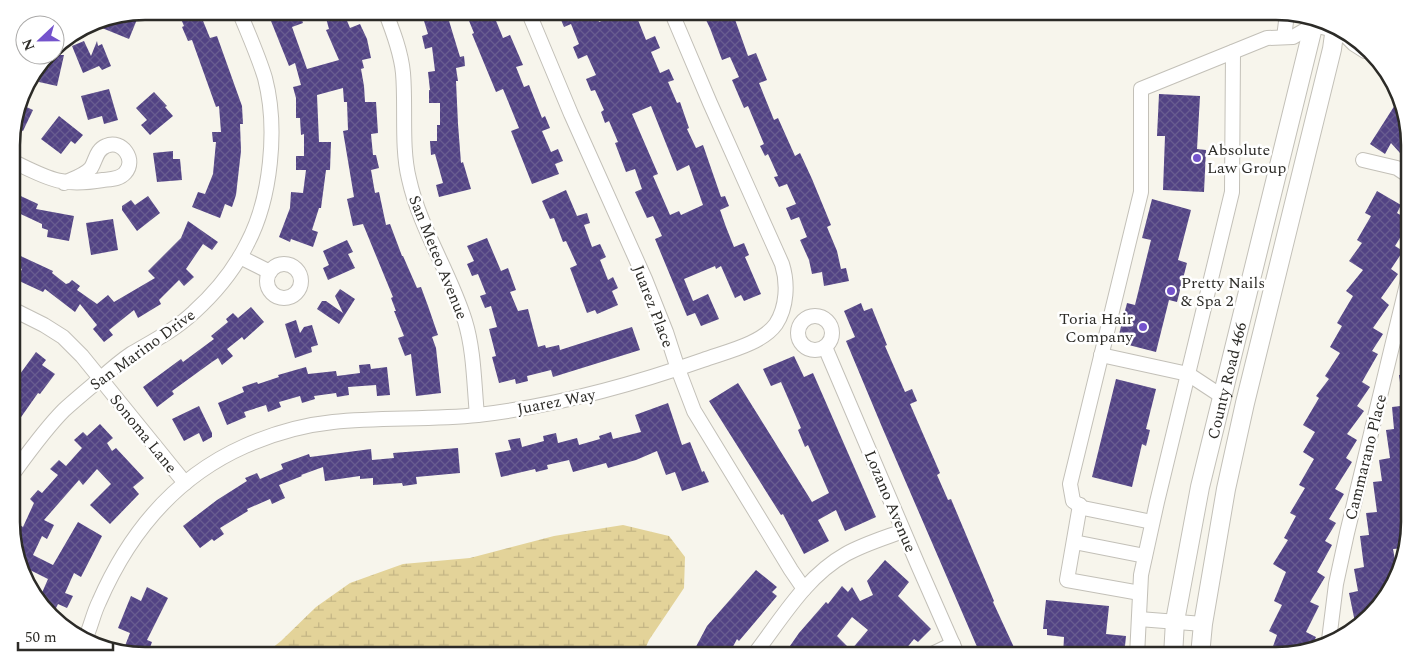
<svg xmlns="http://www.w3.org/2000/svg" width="1421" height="667" viewBox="0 0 1421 667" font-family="Spectral,serif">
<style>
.wetland{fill:url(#wetland-marsh)}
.building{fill:url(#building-cross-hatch);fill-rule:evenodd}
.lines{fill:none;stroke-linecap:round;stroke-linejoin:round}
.minor-casing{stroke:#c3c0b8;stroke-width:16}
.major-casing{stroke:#c3c0b8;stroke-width:20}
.minor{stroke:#fff;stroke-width:14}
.major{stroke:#fff;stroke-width:18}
.poi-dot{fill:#7453cc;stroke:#fff;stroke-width:2}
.labels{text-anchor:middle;stroke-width:5;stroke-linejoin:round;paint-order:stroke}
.poi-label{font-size:16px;fill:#2c2b27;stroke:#fff;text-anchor:start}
.street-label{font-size:16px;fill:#2c2b27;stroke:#fff}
.rim{fill:none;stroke:#2c2b27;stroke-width:2.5}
</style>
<defs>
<pattern id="wetland-marsh" width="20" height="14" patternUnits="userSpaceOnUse" patternTransform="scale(1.25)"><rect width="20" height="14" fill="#e3d399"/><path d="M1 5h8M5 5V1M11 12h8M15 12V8" fill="none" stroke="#c3b584"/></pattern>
<pattern id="building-cross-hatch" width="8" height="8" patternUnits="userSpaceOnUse" patternTransform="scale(1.25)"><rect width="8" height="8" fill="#524384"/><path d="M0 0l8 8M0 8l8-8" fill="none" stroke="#685c90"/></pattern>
</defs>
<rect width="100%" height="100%" fill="#f7f5ec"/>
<polygon class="wetland" points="623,525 669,536 685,557 684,588 649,640 642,656 262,656 281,641 316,607 350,583 403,564 470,558 554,536"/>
<g class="building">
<polygon points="184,11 199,11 210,38 217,36 242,106 243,124 240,124 241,151 236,195 232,207 225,204 220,218 192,207 198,192 205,194 213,174 216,142 213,142 212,132 221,132 219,106 216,107 192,40 188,41 182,27 184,26 179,14"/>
<polygon points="278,11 299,11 303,23 292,27 307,69 339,60 326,30 329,29 324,11 343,11 350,28 360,24 367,39 371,58 362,60 364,68 361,69 364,86 365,102 376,102 378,133 371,134 373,155 376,155 379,168 371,170 375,193 379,192 386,225 390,224 402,256 403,256 417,288 421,287 428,306 438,335 432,337 436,348 441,393 416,396 411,354 405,356 398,338 404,336 394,311 396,311 391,298 393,297 363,224 353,226 347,199 354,197 343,131 348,130 347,102 344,102 343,88 317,95 319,142 331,142 330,170 326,170 321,208 319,208 312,230 318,232 313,247 291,239 290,242 279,237 290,208 291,192 303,193 306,170 296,170 296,156 304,156 304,134 301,135 300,118 296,118 296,98 293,87 301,85 295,63 289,66 271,21 281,17"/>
<polygon points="421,11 446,11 460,57 464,56 465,66 456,68 458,81 456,81 458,124 461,163 463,162 471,189 439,197 436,185 443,183 435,154 431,155 430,141 437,141 437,125 440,125 440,103 429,103 429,90 430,90 428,72 435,71 432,47 425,49 422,36 428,34"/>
<polygon points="465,11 492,11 503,38 510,35 523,65 516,67 524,87 529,85 542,118 545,116 550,128 542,131 551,152 558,149 563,161 555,164 559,174 532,184 511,131 519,128 503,89 496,92 472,34 474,33"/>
<path d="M567 11H588L592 21 598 19 599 22 625 11H658L638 20 646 40 655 36 660 48 651 52 660 73 669 69 674 80 668 82 677 103 680 102 689 128 687 129 696 148 703 145 721 197 725 196 729 206 720 210 726 227 734 247 744 243 749 255 745 257 761 294 744 301 741 295 735 298 721 266 716 269 715 266 684 279 693 301 708 294 719 319 701 326 695 313 687 316 655 239 662 236 653 216 647 218 635 192 642 189 635 169 626 172 615 143 618 142 609 121 605 123 601 112 604 110 595 90 591 91 586 79 596 75 587 55 578 59 573 47 579 44 571 24 564 27 559 15ZM651 106 677 171 689 165 703 205 681 215 679 211 670 215 653 176 658 174 632 114Z"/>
<polygon points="716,11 732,11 748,56 756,53 767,80 759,83 774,120 778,118 795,156 800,153 812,179 831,225 827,227 837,251 841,269 846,268 849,281 824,286 822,272 812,274 809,260 800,240 807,237 799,217 791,220 786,208 796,204 787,184 779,187 774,177 778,176 768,154 765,156 760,146 764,144 748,106 744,108 732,80 739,77 730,57 722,60 710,28 704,16"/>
<polygon points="140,12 129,39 102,28 106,19"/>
<polygon points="84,41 91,56 97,41 98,46 102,44 111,66 102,70 99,66 83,73 72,46"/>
<polygon points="49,55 64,55 57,86 39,82 40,76 34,74"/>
<polygon points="109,89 118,120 104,124 102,116 88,120 81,96"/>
<polygon points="154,92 167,106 165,107 173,116 150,135 141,125 147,120 136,108"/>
<polygon points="1159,94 1200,96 1197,149 1206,150 1204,192 1163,190 1165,136 1157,136"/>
<polygon points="20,104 33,110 23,131 14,126"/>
<polygon points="1395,105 1400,108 1409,128 1409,163 1391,143 1385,154 1370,144"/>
<polygon points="59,116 83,135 75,144 71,141 61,154 41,139"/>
<polygon points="173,151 173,159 180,159 182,180 157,182 153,153"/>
<polygon points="566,190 577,216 587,213 590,223 584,225 592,247 600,244 606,257 600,260 608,280 613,277 618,288 612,291 618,305 597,314 595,310 587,313 570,268 577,265 566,241 563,242 554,218 550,219 542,201"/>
<polygon points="1377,191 1401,205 1397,213 1409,220 1409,223 1395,246 1403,251 1391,269 1398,274 1381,298 1389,305 1373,328 1383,334 1372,351 1378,354 1362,382 1370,387 1357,406 1364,411 1347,434 1357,440 1346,458 1352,462 1335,489 1344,494 1329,519 1336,523 1325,541 1332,545 1317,572 1325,577 1310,602 1319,606 1306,632 1316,637 1312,646 1284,655 1270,655 1277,635 1269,631 1282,605 1274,601 1286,572 1273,564 1288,540 1284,538 1296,516 1290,513 1305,488 1299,485 1314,459 1303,452 1315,432 1303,425 1319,398 1316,396 1329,379 1325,376 1340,353 1330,347 1342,326 1337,323 1353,296 1346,291 1363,270 1349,261 1362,243 1357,240 1371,216 1365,213"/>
<polygon points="12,192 38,204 36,209 74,216 69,241 47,237 48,230 42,228 42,224 12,210"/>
<polygon points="148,196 160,213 137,231 122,210 122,206 131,200 135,205"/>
<polygon points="1152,199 1191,210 1178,260 1187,263 1177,302 1169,300 1156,352 1117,342 1127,303 1135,305 1151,240 1142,238"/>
<polygon points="113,219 118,250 91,255 86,223"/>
<polygon points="188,221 218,242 212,250 203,244 186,269 194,277 184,286 179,280 159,300 161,304 138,318 134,310 109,330 113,335 104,342 93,329 97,325 80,304 75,312 45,289 43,292 17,280 22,269 12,265 12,252 53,271 52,273 66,284 69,283 72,280 80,286 77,290 97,304 108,295 114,302 155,278 148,271 181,238"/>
<polygon points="487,238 501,271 508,268 516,290 510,292 518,311 528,309 538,347 545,345 546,348 559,345 560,350 632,327 640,350 553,377 551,370 527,376 528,381 516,384 515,379 499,383 492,357 496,356 489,329 497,327 491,306 485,308 480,296 486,294 478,274 472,276 467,264 474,261 467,246"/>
<polygon points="347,240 353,252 348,254 355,268 328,280 323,268 329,265 323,251"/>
<polygon points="340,289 355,299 339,324 317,309 322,301 326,301 343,313 335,296"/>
<polygon points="861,303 864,311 872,308 887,345 885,346 905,392 912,389 917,401 910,404 940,473 937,475 948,500 951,499 994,601 993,602 1018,656 981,656 882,427 846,341 855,337 844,311"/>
<polygon points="251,307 264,322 244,340 242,337 227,349 233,356 222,365 218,358 212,362 172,391 174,394 157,407 143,387 181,359 183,362 214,339 211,336 228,322 226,319 233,313 238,318"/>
<polygon points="296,320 300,333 304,327 312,325 318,345 311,347 312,352 295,358 285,324"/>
<polygon points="36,352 46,360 42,365 55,374 40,394 38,393 12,430 12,385"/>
<polygon points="794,356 804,377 813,373 876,517 845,531 836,510 818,520 829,541 804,554 783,514 781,515 709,401 738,383 812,502 829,493 808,445 805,447 798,430 801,428 781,382 771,386 763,369"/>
<polygon points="370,364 371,369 387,367 390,395 377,396 376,385 348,387 349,395 337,397 336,393 314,396 315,399 302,403 300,396 279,402 281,407 268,412 266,405 244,412 246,417 227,425 218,403 244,392 242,387 257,382 258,384 279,377 278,375 306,367 308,374 336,371 337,376 360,373 359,365"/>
<polygon points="1409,374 1409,404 1403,405 1399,375"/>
<polygon points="1116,379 1156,389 1146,429 1150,430 1146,446 1142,444 1132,487 1092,477"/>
<polygon points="668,403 682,445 690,442 702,472 704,471 709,482 682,491 675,472 666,475 657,451 636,460 608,468 606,463 573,472 569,460 547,465 548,469 536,472 535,469 501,477 495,453 511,450 508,440 520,438 522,447 544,441 543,436 556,433 558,443 577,438 579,445 600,439 599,436 611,432 613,439 641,432 635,415"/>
<polygon points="1409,405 1410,522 1409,525 1403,525 1406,542 1405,548 1393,549 1398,575 1396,577 1388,579 1389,586 1356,627 1349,593 1358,591 1354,569 1364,567 1360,536 1369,535 1366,513 1377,512 1373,482 1382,481 1379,460 1390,458 1386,430 1394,429 1392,407"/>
<polygon points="199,406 212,433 212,437 203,442 199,433 184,441 172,419"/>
<polygon points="100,424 113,438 107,443 112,451 116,448 144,478 133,487 139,494 110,524 90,505 111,484 97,469 83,485 79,480 44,520 54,525 47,539 42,536 33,555 53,565 78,522 102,536 81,577 74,573 65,593 73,596 67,608 58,604 53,614 38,602 48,579 24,567 12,539 12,532 16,523 23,527 34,503 30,499 38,490 42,493 58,475 50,469 59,460 66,466 82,448 74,440 83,432 87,436"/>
<polygon points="458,448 460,473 416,477 417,484 403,486 402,483 373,485 373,478 360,479 360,476 325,481 323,467 301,475 302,476 279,485 285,498 272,504 270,499 247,509 248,511 220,528 224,534 214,541 212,539 200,548 183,526 217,500 247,481 245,478 257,473 260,479 283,469 281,464 309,454 310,457 371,449 372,460 394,458 393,453"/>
<path d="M885 560 909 582 898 596 931 629 918 642 914 639 901 655 895 651 891 656H783L799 633 826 602 828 604 842 586 848 592 852 587 860 601 873 595 867 581ZM852 617 868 630 851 650 837 636Z"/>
<polygon points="756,570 777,587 772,592 777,596 739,641 737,639 728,656 691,656 707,626"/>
<polygon points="147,587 168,598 147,640 152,642 147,656 145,656 123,651 130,633 118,628 131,596 141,601"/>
<polygon points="1046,600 1109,606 1106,634 1126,636 1124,656 1063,656 1064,637 1047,635 1047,629 1043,629"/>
</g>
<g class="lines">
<defs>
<g id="minor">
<path d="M385 11C393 31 401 52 403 73 406 107 401 147 409 179 420 229 450 272 465 321 474 350 474 384 477 415"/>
<polyline points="528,11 571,114 645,279 666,332 678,369 694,411 791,570 804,589"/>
<polyline points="1284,37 1287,14"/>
<polyline points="1347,37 1354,44 1365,51"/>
<polyline points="1363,160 1397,168 1409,176"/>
<path d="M12 161C49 179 61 187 103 180 111 179 120 179 125 173 137 160 122 139 106 146 96 150 96 160 91 168 85 175 73 179 64 183"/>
<polyline points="240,257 270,272"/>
<circle cx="284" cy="281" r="17"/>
<polyline points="12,309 44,325 63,337 82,356 185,483"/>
<circle cx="815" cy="333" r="17"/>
<polyline points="825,347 918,565 958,656"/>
<polyline points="1101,355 1188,374 1223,397"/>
<path d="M12 475C28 453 45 429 64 410 75 400 87 390 99 380 109 371 119 362 131 354 153 341 175 330 194 312 215 293 234 270 247 244 271 199 278 128 265 78 258 55 248 33 239 11"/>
<polyline points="1080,505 1067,580 1140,593"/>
<polyline points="1152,522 1083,508 1073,501 1070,484 1141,192 1141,89 1267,38 1293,37 1314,25 1334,30 1346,36"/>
<polyline points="1074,542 1145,556"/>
<polyline points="1139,619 1203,624"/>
<path d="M85 639C91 627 93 614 99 602 129 533 175 477 245 446 272 434 304 425 333 422 381 417 430 420 478 415 555 406 629 386 703 360 725 352 762 344 776 324 787 307 788 283 782 264L710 103 671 11"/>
<polyline points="1329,640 1336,584 1347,533 1409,276"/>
<path d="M753 656C781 620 805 577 846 554 864 544 884 538 903 531"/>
<polyline points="928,656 953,644"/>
<polyline points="1137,656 1141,575 1157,502 1232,192 1233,52"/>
</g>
<g id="major">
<polyline points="1200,655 1203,624 1226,489 1245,403 1332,49 1335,27"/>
<path id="s1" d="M1173 656 1175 621 1200 487 1315 19"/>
</g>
</defs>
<use href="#minor" class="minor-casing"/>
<use href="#major" class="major-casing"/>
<use href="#minor" class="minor"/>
<use href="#major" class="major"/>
</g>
<g class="poi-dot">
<circle cx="1197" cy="158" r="5"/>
<circle cx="1171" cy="291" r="5"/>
<circle cx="1143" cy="327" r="5"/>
</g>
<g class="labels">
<g class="poi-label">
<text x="1207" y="155">Absolute<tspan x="1207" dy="18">Law Group</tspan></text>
<text x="1181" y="288">Pretty Nails<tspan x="1181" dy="18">&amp; Spa 2</tspan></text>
<text x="1133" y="324" text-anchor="end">Toria Hair<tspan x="1133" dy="18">Company</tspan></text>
</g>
<g class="street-label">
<text transform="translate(439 257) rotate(68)" y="6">San Meteo Avenue</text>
<text transform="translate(654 306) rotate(69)" y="6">Juarez Place</text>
<text transform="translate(142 349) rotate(-36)" y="6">San Marino Drive</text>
<text dy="6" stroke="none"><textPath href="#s1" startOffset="281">County Road 466</textPath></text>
<text transform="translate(556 401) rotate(-11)" y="6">Juarez Way</text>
<text transform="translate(144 433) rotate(51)" y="6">Sonoma Lane</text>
<text transform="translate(1365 457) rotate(-76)" y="6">Cammarano Place</text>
<text transform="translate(891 501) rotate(67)" y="6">Lozano Avenue</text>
</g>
</g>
<path d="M0 0H1421V667H0ZM145 20H1276A125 125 0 0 1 1401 145V522A125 125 0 0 1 1276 647H145A125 125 0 0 1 20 522V145A125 125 0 0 1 145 20Z" fill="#fff" fill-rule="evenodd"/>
<path class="rim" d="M145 20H1276A125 125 0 0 1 1401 145V522A125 125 0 0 1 1276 647H145A125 125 0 0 1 20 522V145A125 125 0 0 1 145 20Z"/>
<g transform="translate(40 40) rotate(248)"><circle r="24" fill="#ffffff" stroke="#abaaa9"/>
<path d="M0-4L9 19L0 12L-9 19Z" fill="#7453cc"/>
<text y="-8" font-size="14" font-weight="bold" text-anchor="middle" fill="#2c2b27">N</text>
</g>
<path d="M18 642v8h95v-8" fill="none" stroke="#2c2b27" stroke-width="2.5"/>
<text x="25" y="642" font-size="15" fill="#2c2b27" stroke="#ffffff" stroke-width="4" paint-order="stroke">50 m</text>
</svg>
